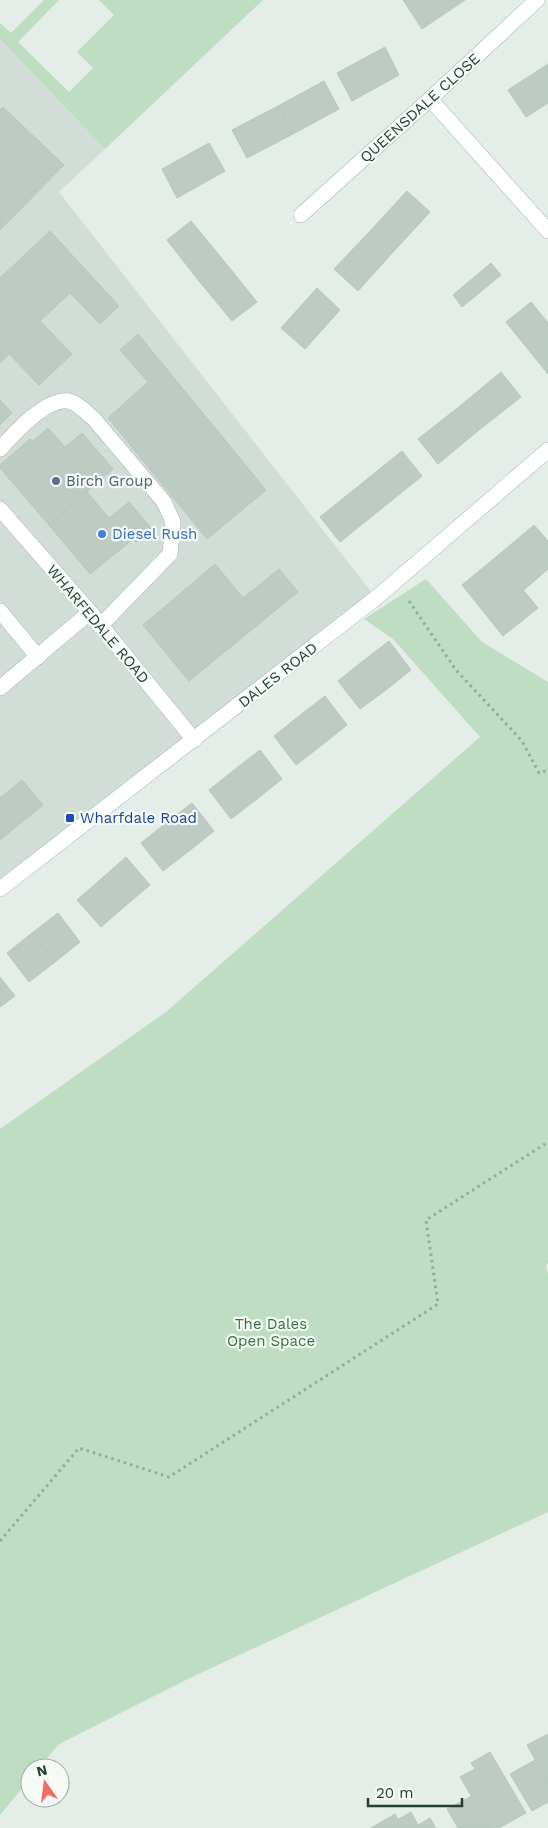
<svg xmlns="http://www.w3.org/2000/svg" width="548" height="1828" viewBox="0 0 548 1828" font-family="'Work Sans',sans-serif">
<style>
.built{fill:#d3ddd7}
.green{fill:#beddc2}
.building{fill:#bdcbc3;stroke:#b7c7be}
.lines{fill:none;stroke-linecap:round;stroke-linejoin:round}
.service-casing{stroke:#a7b5ae;stroke-width:16}
.minor-casing{stroke:#a7b5ae;stroke-width:16}
.tertiary-casing{stroke:#a7b5ae;stroke-width:16}
.path{stroke:#86b09c;stroke-width:3;stroke-dasharray:2.5 4;stroke-linecap:butt}
.service{stroke:#fff;stroke-width:15}
.minor{stroke:#fff;stroke-width:15}
.tertiary{stroke:#fff;stroke-width:15}
.service-dot{fill:#5c6f8a;stroke:#f5faf7;stroke-width:2}
.shop-dot{fill:#3f7fe0;stroke:#f5faf7;stroke-width:2}
.transit-dot{fill:#1a4fb4;stroke:#f5faf7;stroke-width:2}
.labels{text-anchor:middle;stroke-width:4.5;stroke-linejoin:round;paint-order:stroke}
.street-label{font-size:15px;fill:#243f33;stroke:#f5faf7}
.service-label{font-size:15px;fill:#4e5e75;stroke:#f5faf7;text-anchor:start}
.shop-label{font-size:15px;fill:#366cbe;stroke:#f5faf7;text-anchor:start}
.transit-label{font-size:15px;fill:#164399;stroke:#f5faf7;text-anchor:start}
.park-label{font-size:15px;fill:#30743f;stroke:#f5faf7}
</style>
<rect width="100%" height="100%" fill="#e5ede8"/>
<polygon class="built" points="0,39 105,149 59,192 376,598 0,889"/>
<g class="green">
<polygon points="44,0 59,0 18,42 69,92 93,68 77,52 114,15 99,0 263,0 105,149 0,39 0,23 11,33"/>
<polygon points="426,579 482,642 548,682 548,1263 546,1265 548,1275 548,1512 192,1677 65,1741 58,1745 39,1768 30,1768 30,1779 0,1815 0,1129 166,1012 480,737 393,639 364,619"/>
</g>
<g class="building">
<polygon points="403,0 465,0 422,29"/>
<polygon points="385,47 399,75 352,101 337,73"/>
<polygon points="548,64 548,103 526,117 508,90"/>
<polygon points="324,81 339,109 293,134 278,106"/>
<polygon points="278,106 293,134 247,158 232,130"/>
<polygon points="3,107 64,165 0,230 0,110"/>
<polygon points="209,143 225,171 177,198 162,169"/>
<polygon points="407,191 430,212 394,251 371,230"/>
<polygon points="191,221 224,261 199,281 167,240"/>
<polygon points="371,230 394,251 358,291 334,269"/>
<polygon points="50,231 119,306 100,324 70,293 40,321 72,354 39,385 9,354 0,363 0,278"/>
<polygon points="224,261 257,302 232,321 199,281"/>
<polygon points="491,263 501,275 462,307 453,295"/>
<polygon points="317,288 340,310 305,349 281,328"/>
<polygon points="531,302 548,323 548,374 506,322"/>
<polygon points="138,334 266,490 207,539 108,418 148,382 120,350"/>
<polygon points="501,372 521,397 479,430 460,406"/>
<polygon points="0,400 12,413 0,425"/>
<polygon points="460,406 479,430 438,464 418,439"/>
<polygon points="48,428 65,447 82,433 113,469 49,525 0,468 0,465 30,439 33,441"/>
<polygon points="402,451 422,476 381,509 361,484"/>
<polygon points="361,484 381,509 340,542 320,517"/>
<polygon points="87,492 109,518 129,502 152,529 137,542 132,540 90,574 49,525"/>
<polygon points="534,525 548,541 548,569 524,590 496,557"/>
<polygon points="496,557 538,608 503,636 462,585"/>
<polygon points="215,564 243,598 279,569 298,592 189,681 143,625"/>
<polygon points="389,641 411,670 386,690 363,661"/>
<polygon points="363,661 386,690 360,709 338,681"/>
<polygon points="325,696 347,725 322,745 299,716"/>
<polygon points="299,716 322,745 296,765 274,736"/>
<polygon points="260,750 282,779 257,799 234,770"/>
<polygon points="234,770 257,799 231,819 209,790"/>
<polygon points="22,780 43,805 0,840 0,798"/>
<polygon points="192,803 214,831 189,851 166,823"/>
<polygon points="166,823 189,851 163,871 141,843"/>
<polygon points="126,857 150,885 125,906 101,879"/>
<polygon points="101,879 125,906 101,927 77,900"/>
<polygon points="58,913 80,942 55,962 32,933"/>
<polygon points="32,933 55,962 29,982 7,953"/>
<polygon points="0,977 15,996 0,1007"/>
<polygon points="548,1734 548,1783 527,1745"/>
<polygon points="490,1752 526,1813 499,1828 490,1828 460,1777 475,1769 471,1763"/>
<polygon points="535,1760 548,1783 548,1802 532,1811 510,1774"/>
<polygon points="472,1796 490,1828 458,1828 447,1809"/>
<polygon points="411,1812 418,1825 430,1818 436,1828 402,1828 397,1820"/>
<polygon points="395,1814 402,1828 371,1828"/>
</g>
<g class="lines">
<defs>
<g id="service">
<path d="M0 449C13 434 47 397 69 401 79 404 87 413 94 419L164 502 173 522 170 554 100 626"/>
<polyline points="0,611 38,657"/>
<polyline points="0,688 90,612"/>
</g>
<g id="minor">
<polyline points="430,99 548,231"/>
<polyline points="301,215 430,99 537,0"/>
<polyline points="0,509 90,612 194,740"/>
</g>
<polyline id="tertiary" points="0,889 376,598 548,450"/>
</defs>
<use href="#service" class="service-casing"/>
<use href="#minor" class="minor-casing"/>
<use href="#tertiary" class="tertiary-casing"/>
<g class="path">
<polyline points="409,601 456,670 522,741 539,773 548,770"/>
<polyline points="0,1541 79,1448 169,1477 438,1304 426,1220 548,1142"/>
</g>
<use href="#service" class="service"/>
<use href="#minor" class="minor"/>
<use href="#tertiary" class="tertiary"/>
</g>
<circle class="service-dot" cx="56" cy="481" r="5"/>
<circle class="shop-dot" cx="102" cy="534" r="5"/>
<rect class="transit-dot" x="65" y="813" width="10" height="10" rx="2.5"/>
<g class="labels">
<g class="street-label">
<text transform="translate(420 108) rotate(-42)" y="5">QUEENSDALE CLOSE</text>
<text transform="translate(98 624) rotate(50)" y="5">WHARFEDALE ROAD</text>
<text transform="translate(278 675) rotate(-38)" y="5">DALES ROAD</text>
</g>
<g class="service-label">
<text x="66" y="486">Birch Group</text>
</g>
<g class="shop-label">
<text x="112" y="539">Diesel Rush</text>
</g>
<g class="transit-label">
<text x="80" y="823">Wharfdale Road</text>
</g>
<g class="park-label">
<text x="271" y="1329">The Dales<tspan x="271" dy="17">Open Space</tspan></text>
</g>
</g>
<g transform="translate(45 1783) rotate(346)"><circle r="24" fill="#f5faf7" stroke="#a1afa9"/>
<path d="M0-4L9 19L0 12L-9 19Z" fill="#ed6f63"/>
<text y="-8" font-size="14" font-weight="bold" text-anchor="middle" fill="#243f33">N</text>
</g>
<path d="M368 1798v8h94v-8" fill="none" stroke="#243f33" stroke-width="2.5"/>
<text x="376" y="1798" font-size="15" fill="#243f33" stroke="#f5faf7" stroke-width="4" paint-order="stroke">20 m</text>
</svg>
